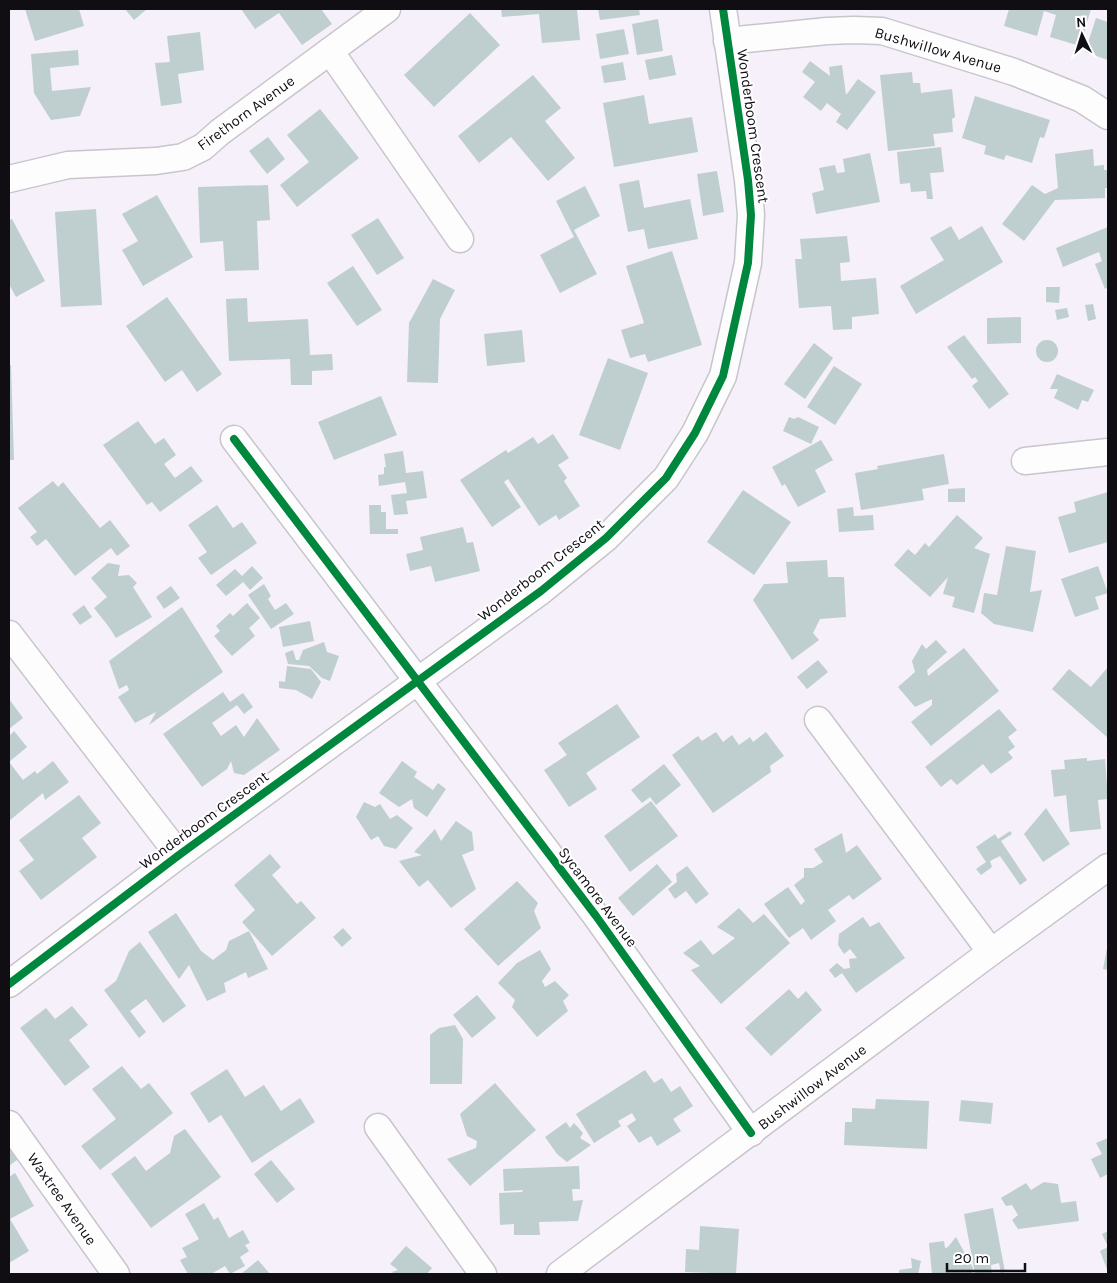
<svg xmlns="http://www.w3.org/2000/svg" width="1117" height="1283" viewBox="0 0 1117 1283" font-family="Karla,sans-serif">
<style>
.building{fill:#bfcfcf}
.lines{fill:none;stroke-linecap:round;stroke-linejoin:round}
.street-casing{stroke:#c8c5cc;stroke-width:29}
.street{stroke:#fefdfe;stroke-width:26}
.cycleway-casing{stroke:#fff;stroke-width:11}
.cycleway{stroke:#00873e;stroke-width:8}
.labels{text-anchor:middle;stroke-width:4;stroke-linejoin:round;paint-order:stroke}
.street-label{font-size:15px;fill:#100d13;stroke:#fff}
</style>
<rect width="100%" height="100%" fill="#f5f0fa"/>
<g class="building">
<polygon points="25,9 79,9 84,26 35,41"/>
<polygon points="125,9 147,9 134,20"/>
<polygon points="241,9 321,9 332,24 302,45 279,13 255,29"/>
<polygon points="501,9 577,9 580,40 542,43 539,14 502,17"/>
<polygon points="598,9 639,9 640,15 600,20"/>
<polygon points="1009,9 1091,9 1080,46 1050,37 1056,15 1044,11 1037,36 1004,26"/>
<polygon points="470,13 500,45 434,107 404,75"/>
<polygon points="1096,18 1108,22 1108,60 1085,52"/>
<polygon points="658,19 663,51 637,55 632,24"/>
<polygon points="624,29 629,54 600,59 596,34"/>
<polygon points="200,32 204,70 178,74 182,103 161,106 155,63 170,62 167,36"/>
<polygon points="78,50 79,65 50,68 52,91 91,87 80,116 51,120 34,93 31,54"/>
<polygon points="672,55 676,75 649,80 645,60"/>
<polygon points="810,61 830,76 829,67 842,65 846,95 858,79 876,92 847,130 836,122 841,114 827,103 821,111 803,97 815,82 802,72"/>
<polygon points="623,62 626,80 604,83 601,66"/>
<polygon points="912,72 913,83 920,83 921,93 952,89 955,117 952,119 953,132 933,134 935,146 888,151 880,75"/>
<polygon points="533,75 561,108 545,121 575,158 548,181 511,137 479,163 458,136"/>
<polygon points="644,95 649,124 692,117 698,152 614,167 603,103"/>
<polygon points="975,96 1050,120 1044,138 1040,137 1032,163 1006,155 1004,160 984,154 986,146 962,138"/>
<polygon points="320,109 359,158 297,207 280,185 309,162 287,135"/>
<polygon points="268,137 285,159 267,174 249,151"/>
<polygon points="941,147 944,172 930,173 933,199 927,199 926,191 911,192 910,183 900,184 897,152"/>
<polygon points="1093,149 1094,166 1104,165 1104,170 1108,170 1108,188 1105,188 1105,198 1055,200 1024,241 1002,224 1032,185 1045,194 1058,188 1055,154"/>
<polygon points="870,153 880,202 816,214 812,193 824,190 819,168 835,165 837,173 845,172 843,159"/>
<polygon points="717,171 724,212 703,216 697,174"/>
<polygon points="639,180 644,208 690,199 698,239 648,249 644,229 628,232 619,184"/>
<polygon points="268,185 270,220 257,221 259,270 225,271 223,241 200,243 198,187"/>
<polygon points="585,186 600,216 574,230 597,274 560,293 540,255 574,237 556,201"/>
<polygon points="157,195 193,257 143,286 122,250 138,241 122,214"/>
<polygon points="96,209 102,305 61,307 55,212"/>
<polygon points="378,218 404,258 377,275 351,235"/>
<polygon points="12,219 45,281 16,297 9,284 9,220"/>
<polygon points="951,226 959,240 982,226 1003,262 916,314 900,286 944,260 930,238"/>
<polygon points="1108,227 1108,287 1105,289 1095,264 1102,261 1099,252 1063,267 1056,248"/>
<polygon points="847,236 850,262 840,263 841,281 876,278 879,314 852,317 852,329 833,330 831,306 799,308 795,259 802,259 800,239"/>
<polygon points="672,251 702,345 648,362 645,354 630,358 621,330 644,323 626,266"/>
<polygon points="353,266 382,310 357,326 327,283"/>
<polygon points="433,279 455,290 440,319 438,383 407,382 409,323"/>
<polygon points="1046,287 1060,287 1059,303 1046,302"/>
<polygon points="167,297 222,374 197,392 182,370 165,382 126,326"/>
<polygon points="247,298 248,322 308,319 310,355 332,354 333,370 312,371 312,385 291,385 290,359 229,361 226,299"/>
<polygon points="1093,304 1096,319 1088,321 1085,305"/>
<polygon points="1067,308 1069,317 1057,320 1055,310"/>
<polygon points="1021,317 1021,343 987,344 987,318"/>
<polygon points="522,330 525,362 487,366 484,334"/>
<polygon points="964,335 1009,394 989,409 972,386 978,381 975,377 972,379 947,347"/>
<circle cx="1047" cy="351" r="11"/>
<polygon points="814,343 833,358 805,399 784,384"/>
<polygon points="608,358 648,373 620,450 579,435"/>
<polygon points="9,365 11,365 14,460 9,460"/>
<polygon points="834,366 862,384 835,425 807,407"/>
<polygon points="1057,374 1094,390 1088,402 1082,400 1078,410 1054,398 1058,389 1050,389"/>
<polygon points="381,396 397,435 334,460 318,422"/>
<polygon points="789,417 794,419 798,417 819,427 811,444 783,431"/>
<polygon points="138,421 155,444 164,438 176,455 164,464 175,478 191,466 203,481 160,512 152,502 147,505 103,445"/>
<polygon points="553,434 569,458 558,465 567,478 564,481 580,506 559,520 556,515 539,526 508,479 504,482 521,507 492,527 460,480 506,450 508,453 533,437 538,444"/>
<polygon points="821,440 833,460 815,470 826,492 798,507 785,484 782,486 772,467"/>
<polygon points="403,451 406,473 423,471 427,498 406,501 408,514 394,515 391,495 407,493 405,482 379,486 378,475 384,474 384,467 386,467 384,454"/>
<polygon points="944,454 949,484 922,489 924,500 861,510 855,473 878,469 877,466"/>
<polygon points="53,481 58,487 63,482 100,528 110,520 130,546 117,556 111,548 75,576 46,539 37,546 30,537 37,532 18,508"/>
<polygon points="965,488 965,502 948,502 948,489"/>
<polygon points="743,490 791,522 754,575 707,542"/>
<polygon points="1108,492 1108,542 1069,553 1058,517 1076,512 1074,502"/>
<polygon points="217,505 233,528 242,522 257,543 211,575 198,558 207,552 188,525"/>
<polygon points="369,505 381,505 381,512 386,512 386,529 398,529 398,534 370,534"/>
<polygon points="853,507 854,516 873,515 874,530 839,532 837,509"/>
<polygon points="957,515 983,538 974,548 990,554 974,613 952,607 955,597 943,594 948,577 930,597 894,565 908,549 915,555 925,543 929,547"/>
<polygon points="463,527 467,543 473,542 480,571 435,582 431,566 410,571 406,554 423,550 420,537"/>
<polygon points="1006,546 1036,551 1030,592 1042,590 1033,632 994,624 981,613 984,593 997,595"/>
<polygon points="827,560 828,577 844,577 846,617 820,619 813,633 819,640 792,660 753,600 764,584 788,583 786,562"/>
<polygon points="108,563 120,565 118,576 129,575 137,583 133,587 152,617 116,638 109,627 94,608 107,597 91,578"/>
<polygon points="252,566 263,578 250,590 243,582 226,596 216,585 235,569 242,576"/>
<polygon points="1098,566 1108,593 1095,597 1099,609 1075,617 1061,579"/>
<polygon points="264,584 271,596 268,599 275,610 286,603 294,614 271,629 248,595"/>
<polygon points="171,586 180,598 164,609 156,597"/>
<polygon points="247,603 260,618 249,628 255,636 232,656 214,636 220,631 216,626 230,613 233,616"/>
<polygon points="84,605 92,617 80,625 72,614"/>
<polygon points="182,607 223,672 149,725 156,712 135,723 118,697 129,690 127,685 119,689 109,661"/>
<polygon points="310,621 314,641 283,647 279,627"/>
<polygon points="936,640 947,652 927,670 928,676 964,648 999,691 931,746 911,722 932,705 932,699 915,707 898,687 915,672 912,661 922,644 926,649"/>
<polygon points="324,642 327,652 339,656 330,681 322,678 309,666 288,664 285,653 293,650 296,660 299,660 303,650"/>
<polygon points="818,660 828,672 807,689 797,677"/>
<polygon points="287,666 311,669 321,682 312,699 296,690 279,688 279,681 285,682"/>
<polygon points="1108,667 1108,738 1052,689 1069,669 1091,687"/>
<polygon points="223,692 230,702 243,693 253,707 244,714 237,705 212,723 221,736 236,725 244,737 257,718 280,750 244,775 234,773 231,761 227,769 202,787 163,734"/>
<polygon points="9,699 23,718 9,729"/>
<polygon points="617,704 640,737 586,773 597,789 569,807 544,770 567,755 558,743"/>
<polygon points="999,709 1017,730 1008,737 1015,747 1008,752 1013,758 991,774 983,764 957,785 951,779 941,787 925,767"/>
<polygon points="14,731 27,747 9,762 9,736"/>
<polygon points="716,732 723,742 732,735 739,745 750,737 753,742 766,732 784,756 770,766 771,772 713,813 672,755 698,736 702,741"/>
<polygon points="1087,758 1087,761 1105,759 1108,799 1098,800 1101,829 1070,832 1066,795 1054,797 1051,770 1065,769 1064,760"/>
<polygon points="53,761 69,782 45,800 43,793 9,821 9,762 23,780 35,771 37,774"/>
<polygon points="402,761 417,772 414,777 433,790 438,783 446,789 427,817 414,808 412,799 399,807 379,793"/>
<polygon points="664,764 681,785 656,805 650,797 642,803 631,790"/>
<polygon points="79,795 101,823 82,838 97,857 41,900 19,871 34,860 19,840"/>
<polygon points="651,801 678,836 630,872 604,836"/>
<polygon points="364,802 375,807 380,804 390,819 397,815 413,828 396,849 384,846 378,836 371,840 356,817"/>
<polygon points="1046,808 1070,844 1043,862 1024,834"/>
<polygon points="456,821 472,832 474,850 462,855 476,889 451,908 428,880 419,887 399,861 422,855 414,852 435,829 441,841"/>
<polygon points="1010,831 1012,834 1001,841 1027,880 1020,885 1000,856 990,861 992,867 981,875 976,869 986,862 976,847 995,834 998,839"/>
<polygon points="842,833 846,853 857,845 882,879 853,900 849,895 828,910 836,921 811,940 803,928 789,938 764,904 788,887 801,905 805,901 794,885 804,877 804,868 813,868 823,862 814,849"/>
<polygon points="270,854 281,867 272,875 297,904 301,901 316,918 272,956 242,922 255,910 234,885"/>
<polygon points="657,864 672,882 633,916 618,898"/>
<polygon points="687,866 709,894 696,904 686,891 675,899 668,889 677,882 676,874"/>
<polygon points="517,881 538,903 534,911 541,928 498,966 464,929"/>
<polygon points="739,908 753,923 764,914 790,943 721,1004 691,970 700,966 683,953 701,940 713,955 735,938 717,927"/>
<polygon points="176,913 201,951 213,960 226,950 229,941 249,931 268,969 248,978 246,972 224,983 226,992 207,1001 189,965 179,979 148,932"/>
<polygon points="863,917 870,927 879,922 905,958 856,993 842,973 835,978 829,970 837,963 844,969 850,968 849,959 857,958 850,949 844,954 838,945 839,934"/>
<polygon points="343,928 352,938 342,947 333,937"/>
<polygon points="140,942 186,1006 163,1023 146,999 130,1011 146,1032 139,1038 104,990 116,981 129,951"/>
<polygon points="1107,948 1108,948 1108,970 1103,969"/>
<polygon points="540,950 551,969 542,981 545,987 555,981 569,995 563,1001 568,1011 537,1037 512,1007 515,1000 498,983 517,963"/>
<polygon points="789,989 798,999 806,991 822,1010 771,1056 745,1028"/>
<polygon points="477,995 496,1018 472,1038 453,1015"/>
<polygon points="72,1006 88,1025 69,1040 90,1067 65,1086 20,1028 46,1008 55,1019"/>
<polygon points="455,1025 463,1039 462,1084 430,1084 430,1035 439,1028"/>
<polygon points="122,1066 141,1089 149,1083 173,1113 100,1170 81,1146 116,1119 92,1089"/>
<polygon points="227,1069 245,1097 264,1085 281,1111 300,1098 315,1122 252,1163 221,1115 209,1123 190,1093"/>
<polygon points="645,1070 654,1083 662,1078 671,1092 680,1086 693,1106 673,1119 681,1131 657,1146 651,1136 639,1143 627,1126 636,1120 632,1113 618,1121 621,1126 594,1143 576,1114"/>
<polygon points="495,1083 536,1130 470,1186 447,1159 476,1148 477,1141 467,1136 460,1114"/>
<polygon points="876,1099 929,1101 927,1149 844,1145 845,1122 852,1122 852,1108 875,1109"/>
<polygon points="961,1100 993,1103 991,1124 959,1121"/>
<polygon points="566,1122 570,1128 574,1123 583,1133 580,1138 591,1145 567,1162 557,1154 545,1137"/>
<polygon points="185,1129 221,1177 151,1228 111,1174 135,1156 146,1171 170,1153 174,1136"/>
<polygon points="9,1137 22,1156 9,1166"/>
<polygon points="1108,1138 1108,1174 1100,1178 1091,1159 1102,1154 1096,1143"/>
<polygon points="271,1160 295,1189 277,1203 254,1174"/>
<polygon points="579,1166 580,1189 572,1189 573,1201 583,1200 578,1221 539,1222 540,1235 514,1235 514,1224 500,1225 499,1193 522,1192 523,1190 504,1191 503,1169"/>
<polygon points="15,1173 34,1206 10,1219 29,1251 9,1263 9,1177"/>
<polygon points="1044,1182 1058,1184 1061,1203 1076,1201 1079,1221 1018,1229 1012,1220 1018,1215 1012,1205 1006,1206 1001,1198 1026,1183 1031,1190"/>
<polygon points="204,1203 214,1220 218,1217 229,1238 243,1230 250,1243 245,1245 249,1251 240,1257 245,1266 230,1274 225,1266 211,1274 188,1274 180,1260 187,1257 182,1248 199,1239 185,1214"/>
<polygon points="993,1208 1005,1272 1001,1273 999,1263 991,1265 992,1274 975,1274 964,1214"/>
<polygon points="700,1226 739,1229 736,1274 685,1272 686,1249 699,1250"/>
<polygon points="1108,1231 1108,1272 1100,1251 1108,1247 1102,1234"/>
<polygon points="956,1237 973,1268 972,1274 932,1274 929,1243 944,1241 945,1248 948,1247"/>
<polygon points="406,1246 432,1268 427,1274 394,1274 392,1272 398,1270 390,1264"/>
<polygon points="911,1258 921,1261 918,1274 899,1274 899,1270 912,1268"/>
<polygon points="258,1260 270,1274 241,1274"/>
</g>
<g class="lines">
<defs>
<g id="street">
<polyline points="727,41 827,31 854,30 882,31 1014,72 1082,99 1108,116"/>
<polyline points="330,51 460,239"/>
<polyline points="9,179 68,165 156,161 183,157 203,147 220,132 387,9"/>
<polyline points="234,439 596,916 751,1133"/>
<polyline points="1025,461 1108,452"/>
<polyline points="9,634 179,855"/>
<polyline points="818,720 991,952"/>
<polyline points="9,984 179,855 541,591 606,538 666,478 695,433 723,376 748,263 751,215 748,180 723,9"/>
<polyline points="9,1124 116,1274"/>
<polyline points="378,1127 483,1274"/>
<polyline points="560,1274 991,952 1108,867"/>
</g>
</defs>
<use href="#street" class="street-casing"/>
<use href="#street" class="street"/>
<defs>
<g id="cycleway">
<polyline points="234,439 596,916 751,1133"/>
<polyline points="9,984 179,855 541,591 606,538 666,478 695,433 723,376 748,263 751,215 748,180 723,9"/>
</g>
</defs>
<use href="#cycleway" class="cycleway-casing"/>
<use href="#cycleway" class="cycleway"/>
</g>
<g class="labels">
<g class="street-label">
<text transform="translate(938 50) rotate(16)" y="5">Bushwillow Avenue</text>
<text transform="translate(246 113) rotate(-36)" y="5">Firethorn Avenue</text>
<text transform="translate(753 126) rotate(82)" y="5">Wonderboom Crescent</text>
<text transform="translate(541 570) rotate(-38)" y="5">Wonderboom Crescent</text>
<text transform="translate(204 820) rotate(-36)" y="5">Wonderboom Crescent</text>
<text transform="translate(598 897) rotate(53)" y="5">Sycamore Avenue</text>
<text transform="translate(812 1087) rotate(-37)" y="5">Bushwillow Avenue</text>
<text transform="translate(62 1199) rotate(55)" y="5">Waxtree Avenue</text>
</g>
</g>
<rect width="1117" height="1283" fill="none" stroke="#100d13" stroke-width="20"/>
<g transform="translate(1082 35) rotate(356)" stroke="#ffffff" stroke-width="4" paint-order="stroke">
<path d="M0-4L9 19L0 12L-9 19Z" fill="#100d13"/>
<text y="-8" font-size="14" font-weight="bold" text-anchor="middle" fill="#100d13">N</text>
</g>
<path d="M947 1263v8h78v-8" fill="none" stroke="#100d13" stroke-width="2.5"/>
<text x="954" y="1263" font-size="15" fill="#100d13" stroke="#ffffff" stroke-width="4" paint-order="stroke">20 m</text>
</svg>
